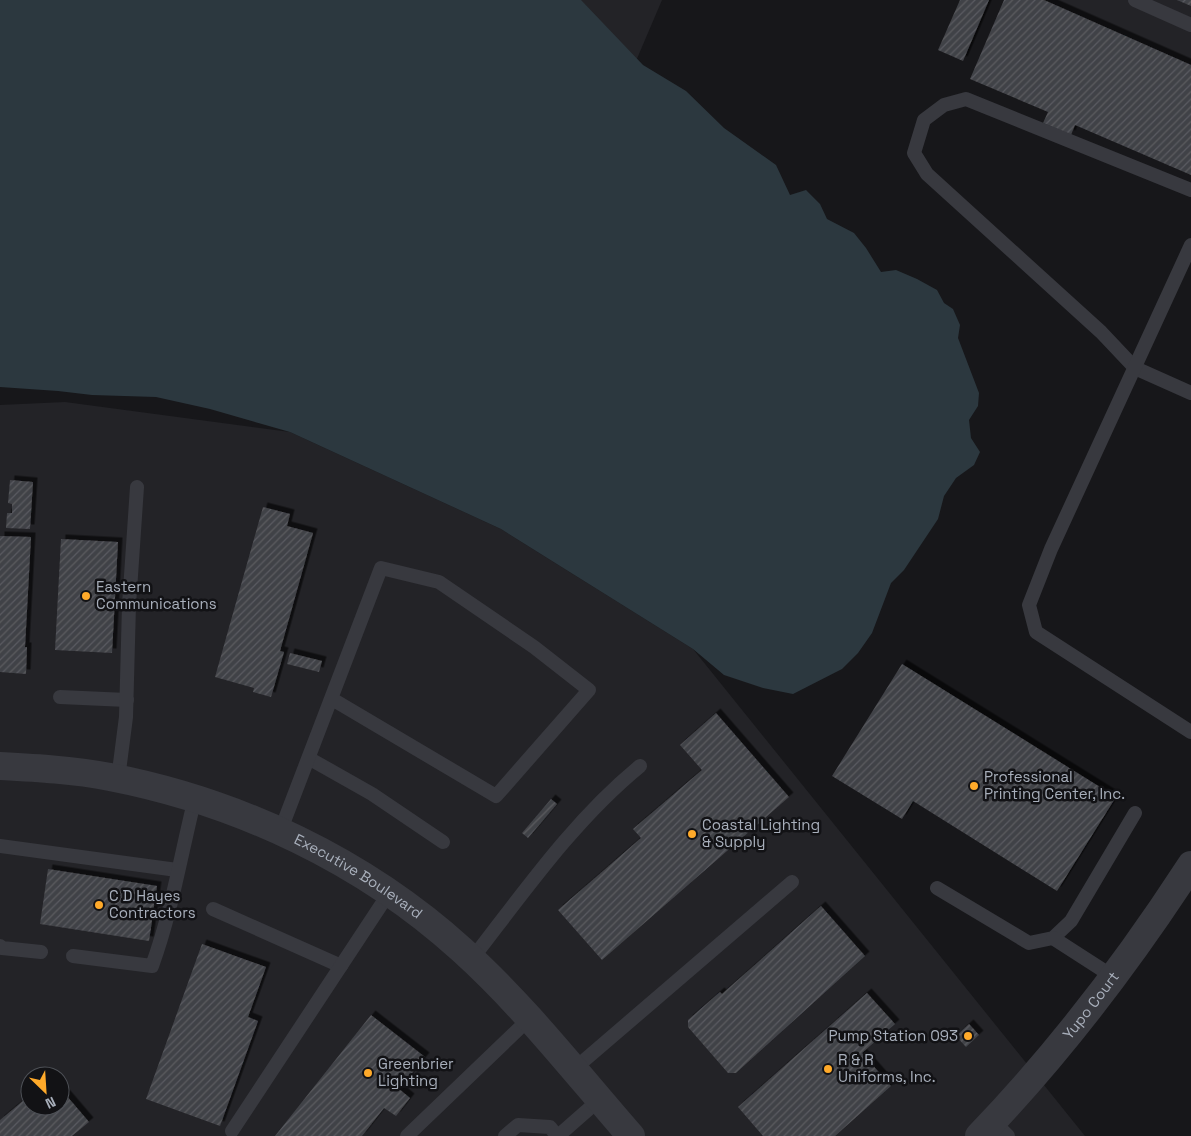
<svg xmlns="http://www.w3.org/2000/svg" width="1191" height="1136" viewBox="0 0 1191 1136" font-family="'Space Grotesk',sans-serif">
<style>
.built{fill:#232327;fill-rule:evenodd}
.water{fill:#2c383f}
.building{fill:url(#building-hatch);filter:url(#shadow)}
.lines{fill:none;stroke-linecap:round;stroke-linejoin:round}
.service{stroke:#38393f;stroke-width:14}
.minor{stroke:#38393f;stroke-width:28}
.tertiary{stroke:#38393f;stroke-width:28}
.poi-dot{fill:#ffaa2a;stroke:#121215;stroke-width:2}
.labels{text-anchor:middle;stroke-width:5;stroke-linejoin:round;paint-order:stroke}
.poi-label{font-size:15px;fill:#a8afbb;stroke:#121215;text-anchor:start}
.street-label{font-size:15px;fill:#a8afbb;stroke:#121215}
</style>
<defs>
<pattern id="building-hatch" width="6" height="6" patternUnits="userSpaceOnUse" patternTransform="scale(1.25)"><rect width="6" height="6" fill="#414247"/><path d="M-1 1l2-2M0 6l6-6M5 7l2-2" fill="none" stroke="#5a5b60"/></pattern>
<filter id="shadow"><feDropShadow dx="4.5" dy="-4.5" stdDeviation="0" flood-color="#0009"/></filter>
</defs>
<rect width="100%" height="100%" fill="#17171a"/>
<g class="built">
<polygon points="492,0 662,0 636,61"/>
<polygon points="1023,0 1191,0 1191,71"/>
<path d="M65 402 290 432 501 529 693 649 1085 1136H0V405ZM30 1076H60V1106H30Z"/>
</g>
<polygon class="water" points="0,0 581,0 643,65 686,91 724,128 776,165 790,195 806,190 820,204 827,219 854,233 866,248 881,272 896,270 917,279 937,290 944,303 953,309 960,325 958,338 979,393 978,406 969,420 971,438 980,452 974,465 956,478 944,496 938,519 904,570 891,583 872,633 858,653 842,669 793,694 763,688 724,675 693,649 501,529 290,432 210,409 156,397 92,395 58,391 0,387"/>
<g class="building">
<polygon points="960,0 989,0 963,61 938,50"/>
<polygon points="1004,0 1044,0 1191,65 1191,175 1075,125 1071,135 1043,123 1048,112 970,79"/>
<polygon points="1177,0 1191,0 1191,6"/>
<polygon points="10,480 33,482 30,529 6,528 7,513 12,513 12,504 8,503"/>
<polygon points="263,507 290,514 287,526 313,533 280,651 284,652 271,697 253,692 254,688 215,677"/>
<polygon points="0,536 31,537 25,647 27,647 26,674 0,672"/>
<polygon points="61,539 118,542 112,653 55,650"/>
<polygon points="290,653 322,661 319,672 287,664"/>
<polygon points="902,664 1116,797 1057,891 913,801 902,819 832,776"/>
<polygon points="716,713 789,797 602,960 558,910 641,838 633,829 702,770 680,745"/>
<polygon points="551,799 557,804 528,838 522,833"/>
<polygon points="48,869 157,886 149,941 40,924"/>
<polygon points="821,906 865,956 736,1073 728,1073 688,1027 688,1020 720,992 722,994"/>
<polygon points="202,944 266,967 248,1017 258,1021 220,1126 146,1099"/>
<polygon points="867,993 895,1024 862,1053 891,1086 835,1136 763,1136 738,1107"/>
<polygon points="371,1015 425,1057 399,1089 410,1098 396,1116 384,1108 362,1136 275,1136"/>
<polygon points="969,1024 979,1035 966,1047 956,1036"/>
<polygon points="60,1088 89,1122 72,1136 0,1136 0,1120 30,1095 30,1106 60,1106"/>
</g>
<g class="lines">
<g class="service">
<polyline points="1135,0 1191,25"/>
<polyline points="1191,190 966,99 944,105 924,120 914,153 927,174 1101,332 1135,368 1191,393"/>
<polyline points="1191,245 1051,549 1029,605 1036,632 1191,732"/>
<polyline points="60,697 127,700"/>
<polyline points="310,759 372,794 443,842"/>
<polyline points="118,779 126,717 129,605 137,487"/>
<polyline points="280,832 381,568 439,582 534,647 589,690 496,796 332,699"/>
<polyline points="0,846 177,870"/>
<polyline points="937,888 1029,943 1053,938 1071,921 1135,813"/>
<polyline points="213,909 341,966"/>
<polyline points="1053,938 1112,976"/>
<polyline points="0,946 2,948 41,952"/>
<path d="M73 956 152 966C172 911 181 854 195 798"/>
<path d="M472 959C524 892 574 820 640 766"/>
<polyline points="573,1070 792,882"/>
<polyline points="993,1121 1008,1136"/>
<polyline points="232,1131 389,893"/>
<polyline points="407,1136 529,1019"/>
<polyline points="505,1136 518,1125 550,1127 557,1136"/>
<polyline points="558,1136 599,1100"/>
</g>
<path class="minor" id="s1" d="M979 1136C1057 1055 1130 959 1191 865"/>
<path class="tertiary" id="s2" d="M0 766C37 768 74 770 110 777 239 802 364 861 462 950 524 1006 576 1073 631 1136"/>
</g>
<g class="poi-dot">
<circle cx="86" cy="596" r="5"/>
<circle cx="974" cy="786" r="5"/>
<circle cx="692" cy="834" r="5"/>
<circle cx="99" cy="905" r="5"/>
<circle cx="968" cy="1036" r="5"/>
<circle cx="828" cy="1069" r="5"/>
<circle cx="368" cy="1073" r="5"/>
</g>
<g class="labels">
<g class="poi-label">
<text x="96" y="592">Eastern<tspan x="96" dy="17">Communications</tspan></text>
<text x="984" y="782">Professional<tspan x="984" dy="17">Printing Center, Inc.</tspan></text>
<text x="702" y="830">Coastal Lighting<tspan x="702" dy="17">&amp; Supply</tspan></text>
<text x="109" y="901">C D Hayes<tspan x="109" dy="17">Contractors</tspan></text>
<text x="958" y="1041" text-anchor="end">Pump Station 093</text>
<text x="838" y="1065">R &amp; R<tspan x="838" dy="17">Uniforms, Inc.</tspan></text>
<text x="378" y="1069">Greenbrier<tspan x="378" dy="17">Lighting</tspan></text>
</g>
<g class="street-label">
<text dy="5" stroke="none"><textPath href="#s2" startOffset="380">Executive Boulevard</textPath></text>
<text dy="5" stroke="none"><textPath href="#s1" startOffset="172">Yupo Court</textPath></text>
</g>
</g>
<g transform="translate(45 1091) rotate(155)"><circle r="24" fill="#121215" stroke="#4e5157"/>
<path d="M0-4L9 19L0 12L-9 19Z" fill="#ffaa2a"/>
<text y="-8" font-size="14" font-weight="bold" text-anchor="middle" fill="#a8afbb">N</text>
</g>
</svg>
